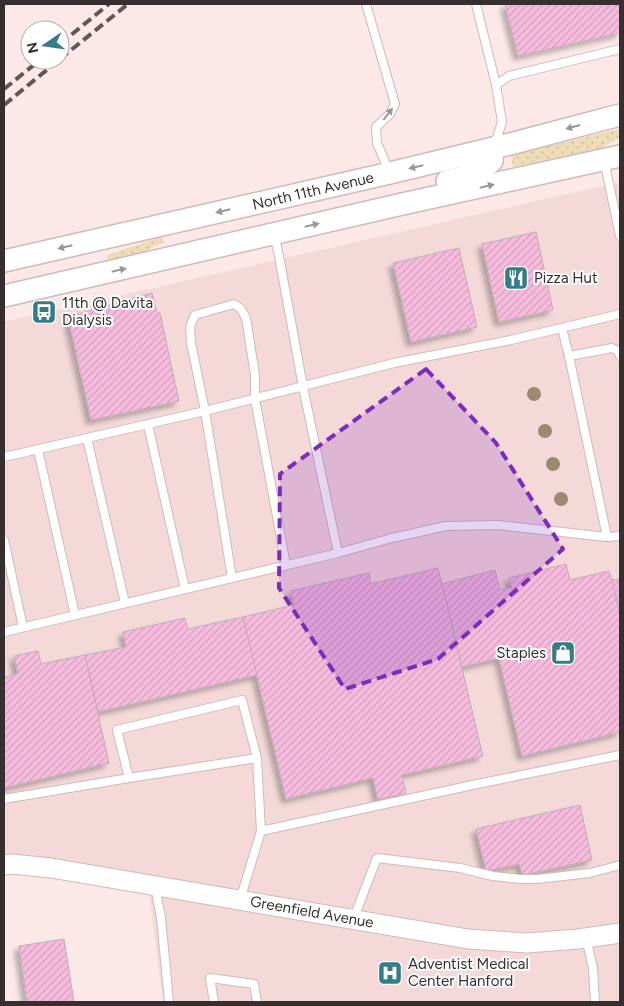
<svg xmlns="http://www.w3.org/2000/svg" width="624" height="1006" viewBox="0 0 624 1006" font-family="Figtree,sans-serif">
<style>
.built{fill:#f5d9d9}
.grass{fill:url(#grass-dots)}
.building{fill:url(#building-hatch);stroke:#bfafb8;filter:url(#shadow)}
.lines{fill:none;stroke-linecap:round;stroke-linejoin:round}
.service-casing{stroke:#cebaba;stroke-width:10}
.tertiary-casing{stroke:#cebaba;stroke-width:21}
.secondary-casing{stroke:#cebaba;stroke-width:24}
.service{stroke:#fff;stroke-width:8}
.tertiary{stroke:#fff;stroke-width:19}
.secondary{stroke:#fff;stroke-width:21}
.rail{stroke:#615656;stroke-width:4;stroke-dasharray:10 5;stroke-linecap:butt}
.tree{fill:#9c8970}
.oneway{fill:#9b9797}
.marked{fill:#7b2cbf;fill-opacity:0.2;stroke:#7b2cbf;stroke-width:4;stroke-dasharray:10 6;stroke-linejoin:round}
.labels{text-anchor:middle;stroke-width:4;stroke-linejoin:round;paint-order:stroke}
.street-label{font-size:15px;fill:#372f2f;stroke:#fff}
.poi-label{font-size:15px;fill:#372f2f;stroke:#fff;text-anchor:start}
</style>
<defs>
<pattern id="grass-dots" width="8" height="8" patternUnits="userSpaceOnUse" patternTransform="scale(1.25)"><rect width="8" height="8" fill="#eddcb6"/><path d="M2 2h.1M6 6h.1" fill="none" stroke="#ccbd9d" stroke-width="1.8" stroke-linecap="round"/></pattern>
<pattern id="building-hatch" width="6" height="6" patternUnits="userSpaceOnUse" patternTransform="scale(1.25)"><rect width="6" height="6" fill="#f6bbdd"/><path d="M-1 1l2-2M0 6l6-6M5 7l2-2" fill="none" stroke="#d4a1be"/></pattern>
<filter id="shadow"><feDropShadow dx="-4.5" dy="4.5" stdDeviation="2.5" flood-color="#0004"/></filter>
</defs>
<rect width="100%" height="100%" fill="#fde8e8"/>
<polygon class="built" points="620,182 620,1002 163,1002 148,885 4,865 4,322"/>
<g class="grass">
<polygon points="620,129 620,137 602,148 513,167 511,155"/>
<polygon points="161,237 164,242 139,254 109,260 107,255"/>
</g>
<g class="building">
<polygon points="505,4 620,4 620,33 518,56"/>
<polygon points="536,232 553,310 499,322 482,244"/>
<polygon points="459,248 477,327 411,342 393,263"/>
<polygon points="152,293 157,313 160,313 179,401 91,420 68,317"/>
<polygon points="566,564 570,580 609,571 612,580 620,615 620,732 522,756 499,658 462,667 442,584 495,570 500,590 512,588 509,578"/>
<polygon points="438,568 483,756 402,775 406,793 378,800 373,778 286,799 243,617 294,605 291,591 369,573 371,584"/>
<polygon points="620,579 620,615 612,580"/>
<polygon points="243,617 257,675 98,712 85,655 126,647 123,632 185,618 188,629"/>
<polygon points="38,651 41,664 85,655 109,763 4,788 4,677 18,674 14,656"/>
<polygon points="580,805 592,860 523,875 519,864 486,871 476,829"/>
<polygon points="64,939 74,1002 27,1002 19,946"/>
</g>
<g class="lines">
<defs>
<g id="service">
<polyline points="366,4 395,104 390,114 376,127 377,143 389,171"/>
<polyline points="476,4 496,85"/>
<polyline points="495,144 502,122 496,85 509,76 620,49"/>
<polyline points="604,160 620,236"/>
<polyline points="274,234 279,256 303,387 338,553"/>
<polyline points="562,328 569,356 607,537"/>
<polyline points="569,356 612,348 618,351 620,356"/>
<polyline points="148,425 185,589"/>
<polyline points="87,438 125,603"/>
<polyline points="38,450 75,615"/>
<polyline points="4,457 205,411 394,363 511,340 620,314"/>
<polyline points="4,540 23,627"/>
<polyline points="232,578 205,411 191,343 190,327 195,315 234,304 241,309 246,318 255,375 255,399 286,565"/>
<polyline points="4,632 338,553 392,538 446,526 498,525 607,537 620,536"/>
<polyline points="257,758 129,778 117,730 242,700 257,758 261,831"/>
<polyline points="4,799 129,778"/>
<polyline points="155,887 161,918 169,1002"/>
<polyline points="240,900 261,831 477,784 620,755"/>
<polyline points="353,920 377,858 460,868 493,876 521,879 537,879 590,873 620,865"/>
<polyline points="586,938 593,968 595,1002"/>
<polyline points="214,1002 210,978 254,984 257,1002"/>
</g>
<polyline id="tertiary" points="4,865 12,864 51,868 468,939 527,943 578,939 620,933"/>
<g id="secondary">
<path d="M447 181C467 176 476 175 492 161L493 148"/>
<polyline points="4,261 390,173 510,144 620,115"/>
<polyline points="4,296 398,205 620,156"/>
</g>
</defs>
<use href="#service" class="service-casing"/>
<use href="#tertiary" class="tertiary-casing"/>
<use href="#secondary" class="secondary-casing"/>
<use href="#service" class="service"/>
<use href="#tertiary" class="tertiary"/>
<use href="#secondary" class="secondary"/>
<g class="rail">
<polyline points="60,44 109,4"/>
<polyline points="60,59 128,4"/>
<polyline points="4,89 40,60"/>
<polyline points="4,105 59,60"/>
</g>
</g>
<g class="tree">
<circle cx="534" cy="394" r="7"/>
<circle cx="545" cy="431" r="7"/>
<circle cx="553" cy="464" r="7"/>
<circle cx="561" cy="499" r="7"/>
</g>
<defs><path id="oneway-solid" d="M-6-.8H1V-3.2L6.5 0L1 3.2V.8H-6Z" transform="scale(1.25)"/></defs>
<g class="oneway">
<use href="#oneway-solid" transform="translate(388 114) rotate(-52)"/>
<use href="#oneway-solid" transform="translate(573 127) rotate(165)"/>
<use href="#oneway-solid" transform="translate(416 167) rotate(167)"/>
<use href="#oneway-solid" transform="translate(487 186) rotate(-13)"/>
<use href="#oneway-solid" transform="translate(223 211) rotate(167)"/>
<use href="#oneway-solid" transform="translate(312 225) rotate(-13)"/>
<use href="#oneway-solid" transform="translate(65 247) rotate(167)"/>
<use href="#oneway-solid" transform="translate(119 270) rotate(-13)"/>
</g>
<path class="marked" d="M426 369 496 443 563 549 438 659 345 689 279 588 280 474Z"/>
<defs>
<symbol id="restaurant-square" viewBox="-11 -11 22 22"><rect x="-9" y="-9" width="18" height="18" rx="4" fill="#357d86" stroke="#fff"/><path d="M-5-6h1v4h1v-4h1v4h1v-4h1v5L-1.5 .5V6h-2V.5L-5-1ZM5-6V6H3V1.5H1.5Q1.5-4 5-6Z" fill="#fff"/></symbol>
<symbol id="bus-square" viewBox="-11 -11 22 22"><rect x="-9" y="-9" width="18" height="18" rx="4" fill="#357d86" stroke="#fff"/><path d="M-5-6H5V4H4V6H2V4H-2V6H-4V4H-5ZM-3.5-4V0h7V-4ZM-3.5 1.2v1.5H-2V1.2ZM2 1.2v1.5H3.5V1.2Z" fill="#fff"/></symbol>
<symbol id="shop-square" viewBox="-11 -11 22 22"><rect x="-9" y="-9" width="18" height="18" rx="4" fill="#357d86" stroke="#fff"/><path d="M-5-2.5h2.3a2.7 3.5 0 0 1 5.4 0H5L5.5 6h-11ZM-1.5-2.5h3a1.5 2.3 0 0 0-3 0Z" fill="#fff"/></symbol>
<symbol id="hospital-square" viewBox="-11 -11 22 22"><rect x="-9" y="-9" width="18" height="18" rx="4" fill="#357d86" stroke="#fff"/><path d="M-5-5h3v3.5h4V-5h3V5h-3V1.5h-4V5h-3Z" fill="#fff"/></symbol>
</defs>
<g fill-rule="evenodd">
<use href="#restaurant-square" x="502" y="264" width="28" height="28"/>
<use href="#bus-square" x="30" y="298" width="28" height="28"/>
<use href="#shop-square" x="549" y="639" width="28" height="28"/>
<use href="#hospital-square" x="376" y="959" width="28" height="28"/>
</g>
<g class="labels">
<g class="street-label">
<text transform="translate(313 191) rotate(-13)" y="5">North 11th Avenue</text>
<text transform="translate(312 912) rotate(10)" y="5">Greenfield Avenue</text>
</g>
<g class="poi-label">
<text x="534" y="283">Pizza Hut</text>
<text x="62" y="308">11th @ Davita<tspan x="62" dy="17">Dialysis</tspan></text>
<text x="546" y="658" text-anchor="end">Staples</text>
<text x="408" y="969">Adventist Medical<tspan x="408" dy="17">Center Hanford</tspan></text>
</g>
</g>
<rect width="624" height="1006" fill="none" stroke="#372f2f" stroke-width="10"/>
<g transform="translate(45 45) rotate(257)"><circle r="24" fill="#ffffff" stroke="#afacac"/>
<path d="M0-4L9 19L0 12L-9 19Z" fill="#357d86"/>
<text y="-8" font-size="14" font-weight="bold" text-anchor="middle" fill="#372f2f">N</text>
</g>
</svg>
